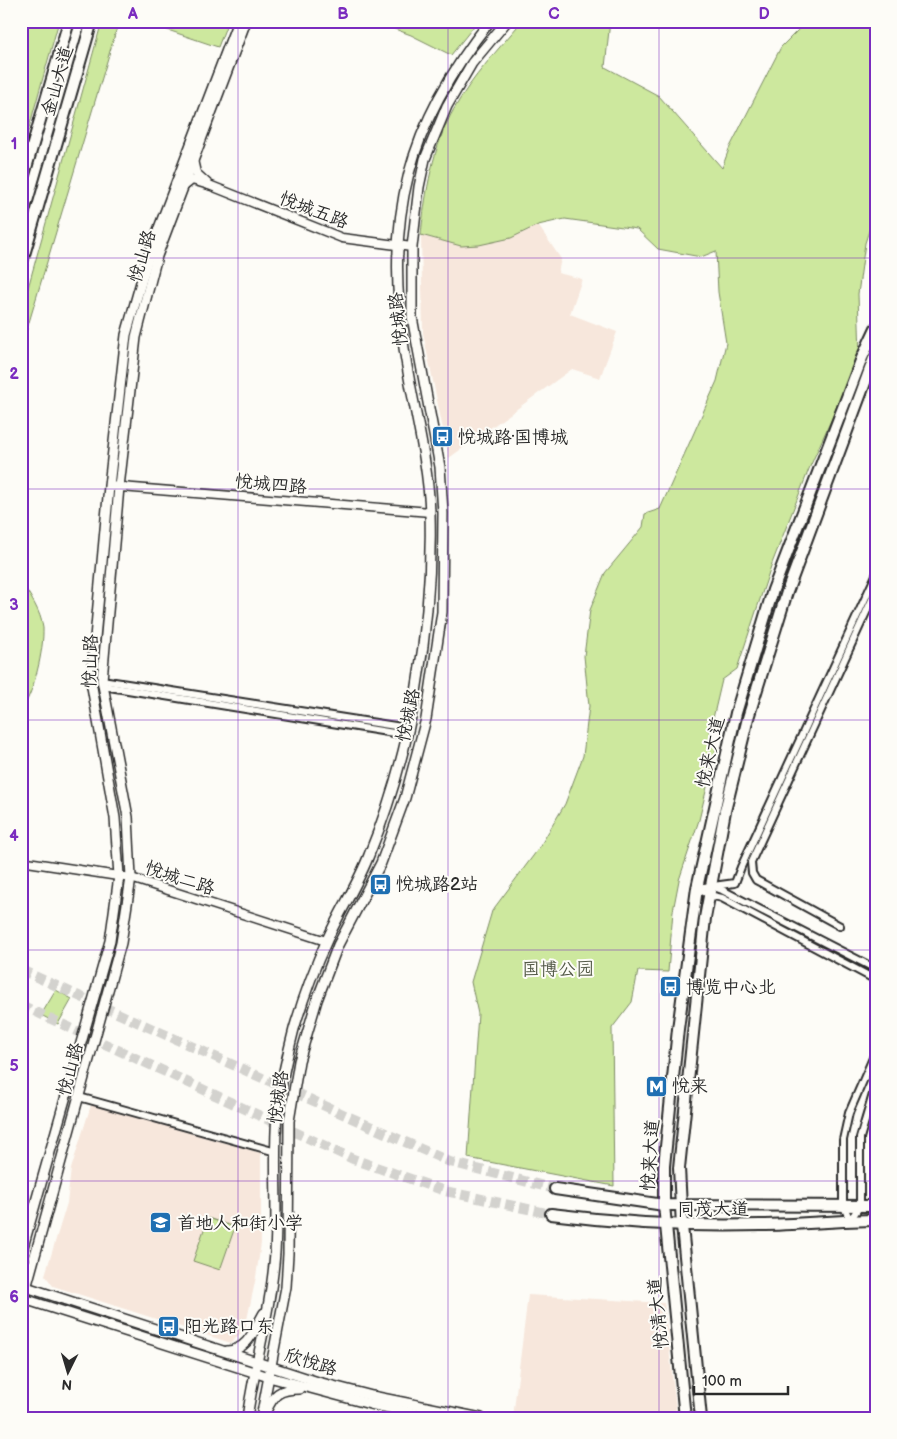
<svg xmlns="http://www.w3.org/2000/svg" width="897" height="1439" viewBox="0 0 897 1439" font-family="'Balsamiq Sans','LXGW WenKai TC',sans-serif">
<style>
.built{fill:#f7e7dc}
.green{fill:#cde89e;stroke:#7c8a64}
.lines{fill:none;stroke-linecap:round;stroke-linejoin:round}
.primary-tunnel{stroke:#d3d2ce;stroke-width:10;stroke-dasharray:10 5;stroke-linecap:butt}
.minor-casing{stroke:#2b2b2b;stroke-width:10}
.tertiary-casing{stroke:#2b2b2b;stroke-width:11}
.secondary-casing{stroke:#2b2b2b;stroke-width:12}
.primary-casing{stroke:#2b2b2b;stroke-width:14}
.trunk-casing{stroke:#2b2b2b;stroke-width:14}
.minor{stroke:#fdfcf7;stroke-width:6}
.tertiary{stroke:#fdfcf7;stroke-width:8}
.secondary{stroke:#fdfcf7;stroke-width:9}
.primary{stroke:#fdfcf7;stroke-width:10}
.trunk{stroke:#fdfcf7;stroke-width:10}
.grid{fill:none;stroke:#7b2cbf;stroke-width:1;stroke-opacity:0.55}
.labels{text-anchor:middle;stroke-width:4;stroke-linejoin:round;paint-order:stroke}
.street-label{font-size:18px;fill:#2b2b2b;stroke:#fdfcf7}
.poi-label{font-size:18px;fill:#2b2b2b;stroke:#fdfcf7;text-anchor:start}
.park-label{font-size:18px;fill:#545a48;stroke:#fdfcf7}
.neatline{fill:none;stroke:#7b2cbf;stroke-width:2}
.grid-label{font-size:16px;text-anchor:middle;font-weight:bold;fill:#7b2cbf}
</style>
<rect width="100%" height="100%" fill="#fdfcf7"/>
<filter id="ink" filterUnits="userSpaceOnUse"><feTurbulence type="fractalNoise" baseFrequency=".02" numOctaves="2"/><feDisplacementMap in="SourceGraphic" scale="10" xChannelSelector="R" yChannelSelector="G"/><feConvolveMatrix kernelMatrix="1 2 1 2 8 2 1 2 1" color-interpolation-filters="sRGB"/></filter>
<g filter="url(#ink)">
<g class="built">
<polygon points="538,225 561,259 558,273 582,279 570,314 617,332 600,378 572,369 449,458 423,333 421,235 461,246 511,238"/>
<polygon points="91,1105 261,1153 261,1243 256,1277 245,1329 231,1343 53,1286 45,1275 67,1203 71,1169"/>
<polygon points="528,1295 664,1303 677,1418 513,1417"/>
</g>
<g class="green">
<polygon points="21,21 59,21 21,156"/>
<polygon points="102,21 119,21 21,349 21,313"/>
<polygon points="141,21 228,21 218,47"/>
<polygon points="373,21 478,21 451,55 411,35"/>
<path d="M522 21H610L605 67 659 96 722 168 729 149 781 47 807 21H876V209L865 243 858 294 860 356 809 469 771 566 737 669 722 680 710 731 716 750 699 820 679 880 673 911 668 972 638 971 632 1002 612 1028 614 1186 468 1158 478 1014 471 982 492 911 539 848 565 804 583 756 589 706 584 656 590 610 605 573 643 527 645 514 660 509 717 381 726 343 718 292 716 251 701 257 658 249 637 229 565 219 538 225 511 238 479 245 461 246 421 235C425 194 433 145 454 109 472 77 498 50 522 21Z"/>
<path d="M21 582C30 595 41 612 43 628 44 649 34 694 21 710Z"/>
<polygon points="56,990 72,999 58,1024 41,1015"/>
<polygon points="208,1218 235,1227 220,1270 193,1261"/>
</g>
<g class="lines">
<g class="primary-tunnel">
<polyline points="21,970 450,1162 555,1189"/>
<polyline points="21,1005 353,1159 445,1191 551,1214"/>
</g>
<defs>
<g id="minor">
<polyline points="102,680 408,728"/>
<polyline points="103,686 406,735"/>
<polyline points="713,886 735,883 741,867 876,575"/>
<polyline points="840,926 756,880 752,873 751,862 876,591"/>
<polyline points="876,969 722,890 711,886 697,888 709,895 722,898 876,980"/>
<polyline points="876,1051 849,1113 843,1140 843,1205 850,1220 860,1206 860,1138 876,1084"/>
<polyline points="79,1097 276,1152"/>
</g>
<g id="tertiary">
<polyline points="209,185 342,238 412,247"/>
<polyline points="182,188 192,180 209,185 196,173 193,160"/>
<polyline points="109,486 430,512"/>
<polyline points="21,861 131,878 326,941"/>
</g>
<g id="secondary">
<polyline points="21,1254 110,941 119,876 115,818 91,681 109,486 126,335 149,254 238,21"/>
<polyline points="23,1286 318,1382 372,1396 481,1418"/>
<polyline points="21,1298 269,1377 370,1404 437,1418"/>
<polyline points="23,1299 121,943 131,878 128,817 102,680 119,487 136,337 157,256 246,21"/>
<path d="M227 1351C248 1350 254 1330 264 1313"/>
<path d="M266 1411C274 1394 279 1389 299 1389"/>
<path d="M247 1418C255 1363 271 1308 275 1253 278 1207 273 1160 277 1114 280 1085 287 1057 294 1029 303 999 314 968 327 940 340 911 358 884 369 855 412 751 433 626 430 513 428 457 412 403 404 348 384 217 408 124 490 21"/>
<polyline points="261,1418 286,1287 288,1254 289,1121 299,1061 317,1000 338,945 381,863 405,798 426,719 442,612 443,513 440,467 412,317 412,247 419,187 425,159 447,106 472,63 507,21"/>
</g>
<g id="primary">
<polyline points="555,1189 664,1205 876,1206"/>
<path d="M551 1214C621 1223 690 1227 761 1225 799 1225 837 1220 876 1220"/>
<polyline points="685,1418 664,1205 664,1166 678,1029 697,888 736,713 773,590 862,358 876,328"/>
<polyline points="701,1418 682,1226 679,1168 705,918 725,811 748,718 787,592 876,353"/>
</g>
<g id="trunk">
<polyline points="21,185 69,21"/>
<polyline points="21,265 92,21"/>
</g>
</defs>
<use href="#minor" class="minor-casing"/>
<use href="#tertiary" class="tertiary-casing"/>
<use href="#secondary" class="secondary-casing"/>
<use href="#primary" class="primary-casing"/>
<use href="#trunk" class="trunk-casing"/>
<use href="#minor" class="minor"/>
<use href="#tertiary" class="tertiary"/>
<use href="#secondary" class="secondary"/>
<use href="#primary" class="primary"/>
<use href="#trunk" class="trunk"/>
</g>
</g>
<path class="grid" d="M238 21V1418M448 21V1418M659 21V1418M21 258H876M21 489H876M21 720H876M21 950H876M21 1181H876"/>
<defs>
<symbol id="bus-square" viewBox="-11 -11 22 22"><rect x="-9" y="-9" width="18" height="18" rx="4" fill="#1f6fb2" stroke="#fdfcf7"/><path d="M-5-6H5V4H4V6H2V4H-2V6H-4V4H-5ZM-3.5-4V0h7V-4ZM-3.5 1.2v1.5H-2V1.2ZM2 1.2v1.5H3.5V1.2Z" fill="#fff"/></symbol>
<symbol id="metro-square" viewBox="-11 -11 22 22"><rect x="-9" y="-9" width="18" height="18" rx="4" fill="#1f6fb2" stroke="#fdfcf7"/><path d="M-5.5 5V-5H-3L0 0L3-5H5.5V5H3V-.5L0 4L-3-.5V5Z" fill="#fff"/></symbol>
<symbol id="school-square" viewBox="-11 -11 22 22"><rect x="-9" y="-9" width="18" height="18" rx="4" fill="#1f6fb2" stroke="#fdfcf7"/><path d="M0-5L7-2L0 1L-7-2ZM-4 1L0 2.5L4 1V4Q0 6-4 4Z" fill="#fff"/></symbol>
</defs>
<g fill-rule="evenodd">
<use href="#bus-square" x="430" y="424" width="25" height="25"/>
<use href="#bus-square" x="368" y="872" width="25" height="25"/>
<use href="#bus-square" x="658" y="974" width="25" height="25"/>
<use href="#metro-square" x="644" y="1074" width="25" height="25"/>
<use href="#school-square" x="148" y="1210" width="25" height="25"/>
<use href="#bus-square" x="156" y="1314" width="25" height="25"/>
</g>
<g class="labels">
<g class="street-label">
<text transform="translate(57 81) rotate(-74)" y="6">金山大道</text>
<text transform="translate(314 210) rotate(21)" y="6">悦城五路</text>
<text transform="translate(142 256) rotate(-73)" y="6">悦山路</text>
<text transform="translate(398 319) rotate(-96)" y="6">悦城路</text>
<text transform="translate(271 484) rotate(5)" y="6">悦城四路</text>
<text transform="translate(90 661) rotate(-88)" y="6">悦山路</text>
<text transform="translate(408 715) rotate(-78)" y="6">悦城路</text>
<text transform="translate(710 752) rotate(-77)" y="6">悦来大道</text>
<text transform="translate(180 878) rotate(18)" y="6">悦城二路</text>
<text transform="translate(70 1069) rotate(-75)" y="6">悦山路</text>
<text transform="translate(278 1097) rotate(-82)" y="6">悦城路</text>
<text transform="translate(650 1155) rotate(-86)" y="6">悦来大道</text>
<text x="713" y="1215">同茂大道</text>
<text transform="translate(658 1313) rotate(-96)" y="6">悦清大道</text>
<text transform="translate(311 1362) rotate(17)" y="6">欣悦路</text>
</g>
<g class="poi-label">
<text x="458" y="443">悦城路·国博城</text>
<text x="396" y="890">悦城路2站</text>
<text x="686" y="993">博览中心北</text>
<text x="672" y="1092">悦来</text>
<text x="177" y="1229">首地人和街小学</text>
<text x="184" y="1332">阳光路口东</text>
</g>
<g class="park-label">
<text x="558" y="975">国博公园</text>
</g>
</g>
<rect width="897" height="1439" fill="none" stroke="#fdfcf7" stroke-width="55"/>
<g transform="translate(68 1372) rotate(185)" stroke="#fdfcf7" stroke-width="4" paint-order="stroke">
<path d="M0-4L9 19L0 12L-9 19Z" fill="#2b2b2b"/>
<text y="-8" font-size="14" font-weight="bold" text-anchor="middle" fill="#2b2b2b">N</text>
</g>
<path d="M694 1386v8h94v-8" fill="none" stroke="#2b2b2b" stroke-width="2.5"/>
<text x="702" y="1386" font-size="15" fill="#2b2b2b" stroke="#fdfcf7" stroke-width="4" paint-order="stroke">100 m</text>
<rect x="28" y="28" width="842" height="1384" class="neatline"/>
<g class="grid-label">
<text x="133" y="19">A</text>
<text x="343" y="19">B</text>
<text x="554" y="19">C</text>
<text x="764" y="19">D</text>
<text x="14" y="149">1</text>
<text x="14" y="379">2</text>
<text x="14" y="610">3</text>
<text x="14" y="841">4</text>
<text x="14" y="1071">5</text>
<text x="14" y="1302">6</text>
</g>
</svg>
